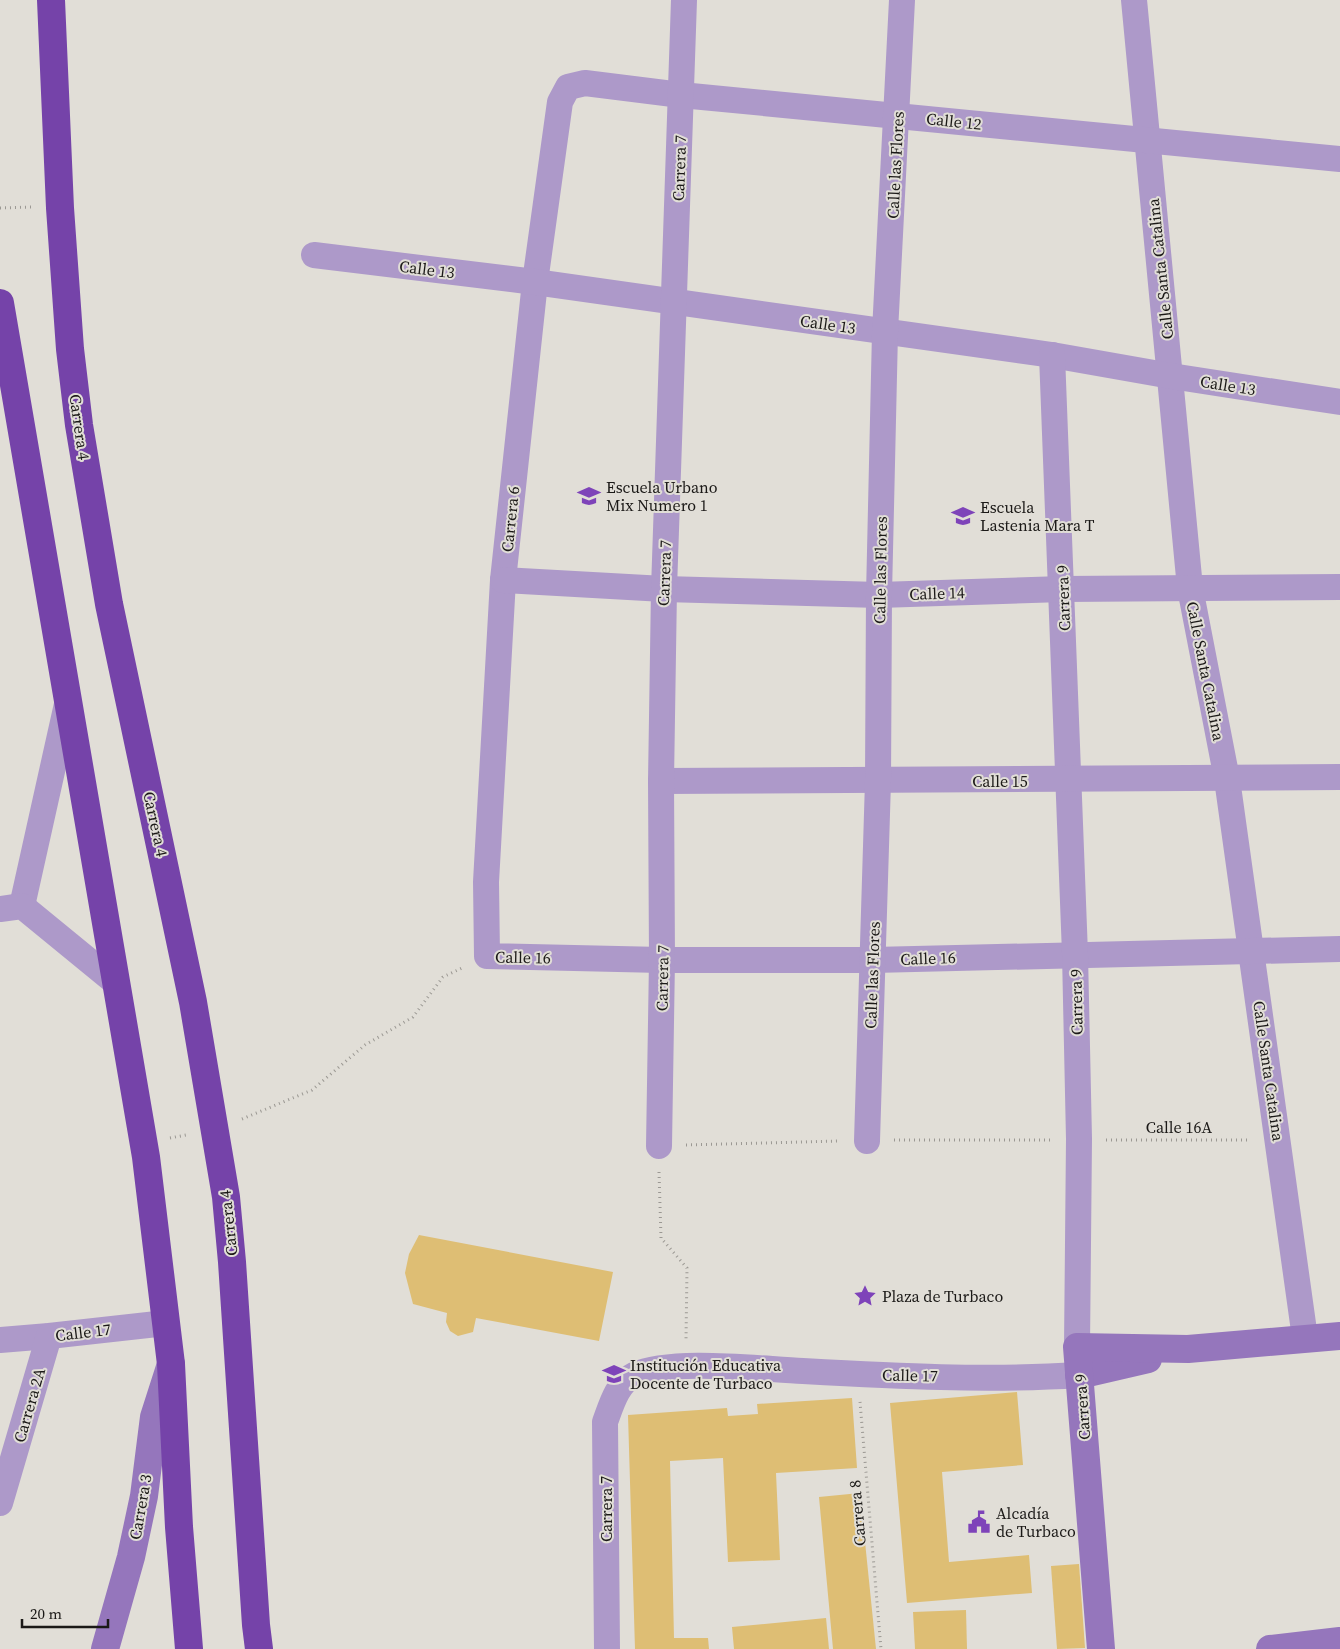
<svg xmlns="http://www.w3.org/2000/svg" width="1340" height="1649" viewBox="0 0 1340 1649" font-family="'Source Serif 4',serif">
<style>
.building{fill:#debe74}
.lines{fill:none;stroke-linecap:round;stroke-linejoin:round}
.path{stroke:#9b9893;stroke-width:3;stroke-dasharray:1 4;stroke-linecap:butt}
.street{stroke:#ad99c9;stroke-width:26}
.secondary{stroke:#9576bc;stroke-width:28}
.highway{stroke:#7543a9;stroke-width:28}
.labels{text-anchor:middle;stroke-width:4;stroke-linejoin:round;paint-order:stroke}
.street-label{font-size:16px;fill:#1b1917;stroke:#e1ded7}
.poi-label{font-size:16px;fill:#1b1917;stroke:#e1ded7;text-anchor:start}
</style>
<rect width="100%" height="100%" fill="#e1ded7"/>
<g class="building">
<polygon points="419,1235 613,1272 599,1341 476,1318 473,1332 458,1336 450,1331 446,1322 447,1313 413,1304 405,1273 409,1254"/>
<polygon points="1017,1392 1023,1465 942,1472 949,1562 1029,1555 1032,1593 907,1603 890,1403"/>
<polygon points="852,1398 857,1468 776,1473 780,1560 728,1562 723,1458 670,1461 674,1638 708,1638 709,1649 635,1649 628,1415 727,1408 728,1416 758,1414 757,1404"/>
<polygon points="860,1493 876,1649 833,1649 819,1497"/>
<polygon points="1079,1564 1085,1648 1057,1649 1051,1566"/>
<polygon points="966,1610 967,1649 915,1649 913,1612"/>
<polygon points="826,1618 829,1649 734,1649 732,1627"/>
</g>
<g class="lines">
<g class="path">
<polyline points="0,208 32,207"/>
<polyline points="242,1119 312,1090 365,1045 413,1017 443,977 464,967"/>
<polyline points="170,1138 186,1135"/>
<polyline points="894,1140 1053,1140"/>
<polyline points="1106,1140 1250,1140"/>
<polyline points="686,1145 840,1141"/>
<polyline points="659,1172 661,1238 687,1268 686,1339"/>
<polyline points="860,1402 881,1649"/>
</g>
<g class="street">
<polyline points="1134,0 1190,588 1227,779 1305,1338"/>
<polyline points="1340,159 681,95 585,83 568,87 560,102 535,282 503,580 486,882 487,956 662,960 873,960 1340,949"/>
<polyline points="314,255 535,282 1052,355 1171,376 1340,402"/>
<polyline points="1052,355 1075,954 1079,1139 1077,1347"/>
<polyline points="503,580 664,589 879,595 1063,589 1340,587"/>
<polyline points="661,781 1340,777"/>
<polyline points="22,906 67,704"/>
<polyline points="0,909 22,906 116,983"/>
<polyline points="867,1141 878,781 879,595 885,332 902,0"/>
<polyline points="659,1146 662,960 661,781 664,589 684,0"/>
<polyline points="0,1340 49,1336 166,1323"/>
<polyline points="0,1503 49,1336"/>
<path d="M607 1649 605 1422C611 1406 617 1383 634 1375 673 1358 758 1369 803 1371 894 1376 988 1381 1079 1375"/>
</g>
<g class="secondary">
<polyline points="1079,1375 1148,1359"/>
<polyline points="105,1649 131,1557 144,1496 154,1417 171,1364"/>
<polyline points="1101,1649 1077,1347 1188,1349 1340,1336"/>
<polyline points="1270,1649 1340,1641"/>
</g>
<g class="highway">
<polyline points="51,0 60,208 70,349 79,425 109,604 193,1002 226,1197 232,1262 256,1625 259,1649"/>
<polyline points="0,303 146,1157 171,1364 179,1527 189,1649"/>
</g>
</g>
<defs>
<symbol id="school-bare" viewBox="-9 -9 18 18"><path d="M0-5L7-2L0 1L-7-2ZM-4 1L0 2.5L4 1V4Q0 6-4 4Z" fill="#7e43b9" stroke="#e1ded7" stroke-width="2.5" paint-order="stroke"/></symbol>
<symbol id="sight-bare" viewBox="-9 -9 18 18"><path d="M0-6L1.8-2.2L6-1.7L2.9 1.2L3.7 5.4L0 3.3L-3.7 5.4L-2.9 1.2L-6-1.7L-1.8-2.2Z" fill="#7e43b9" stroke="#e1ded7" stroke-width="2.5" paint-order="stroke"/></symbol>
<symbol id="civic-bare" viewBox="-9 -9 18 18"><path d="M-.6-6.5H3V-4.5H.6V-3L4-1V1h2V6H-6V1h2V-1L-.6-3ZM-1.2 2.5V6h2.4V2.5Z" fill="#7e43b9" stroke="#e1ded7" stroke-width="2.5" paint-order="stroke"/></symbol>
</defs>
<g fill-rule="evenodd">
<use href="#school-bare" x="573" y="480" width="32" height="32"/>
<use href="#school-bare" x="947" y="500" width="32" height="32"/>
<use href="#sight-bare" x="849" y="1280" width="32" height="32"/>
<use href="#school-bare" x="598" y="1358" width="32" height="32"/>
<use href="#civic-bare" x="963" y="1506" width="32" height="32"/>
</g>
<g class="labels">
<g class="street-label">
<text transform="translate(954 121) rotate(6)" y="6">Calle 12</text>
<text transform="translate(895 165) rotate(-87)" y="6">Calle las Flores</text>
<text transform="translate(679 168) rotate(-88)" y="6">Carrera 7</text>
<text transform="translate(427 269) rotate(7)" y="6">Calle 13</text>
<text transform="translate(1160 269) rotate(-96)" y="6">Calle Santa Catalina</text>
<text transform="translate(828 324) rotate(8)" y="6">Calle 13</text>
<text transform="translate(1228 385) rotate(9)" y="6">Calle 13</text>
<text transform="translate(80 427) rotate(82)" y="6">Carrera 4</text>
<text transform="translate(510 519) rotate(-84)" y="6">Carrera 6</text>
<text transform="translate(880 570) rotate(-89)" y="6">Calle las Flores</text>
<text transform="translate(664 573) rotate(-88)" y="6">Carrera 7</text>
<text transform="translate(937 593) rotate(-2)" y="6">Calle 14</text>
<text transform="translate(1063 598) rotate(-92)" y="6">Carrera 9</text>
<text transform="translate(1206 671) rotate(79)" y="6">Calle Santa Catalina</text>
<text x="1000" y="787">Calle 15</text>
<text transform="translate(156 824) rotate(78)" y="6">Carrera 4</text>
<text transform="translate(523 957) rotate(1)" y="6">Calle 16</text>
<text transform="translate(928 958) rotate(-2)" y="6">Calle 16</text>
<text transform="translate(872 975) rotate(-88)" y="6">Calle las Flores</text>
<text transform="translate(662 978) rotate(-89)" y="6">Carrera 7</text>
<text transform="translate(1076 1002) rotate(-91)" y="6">Carrera 9</text>
<text transform="translate(1269 1071) rotate(82)" y="6">Calle Santa Catalina</text>
<text x="1179" y="1133">Calle 16A</text>
<text transform="translate(228 1223) rotate(-96)" y="6">Carrera 4</text>
<text transform="translate(83 1332) rotate(-7)" y="6">Calle 17</text>
<text transform="translate(910 1375) rotate(1)" y="6">Calle 17</text>
<text transform="translate(29 1405) rotate(-74)" y="6">Carrera 2A</text>
<text transform="translate(1082 1407) rotate(-94)" y="6">Carrera 9</text>
<text transform="translate(140 1507) rotate(-80)" y="6">Carrera 3</text>
<text transform="translate(606 1509) rotate(-90)" y="6">Carrera 7</text>
<text transform="translate(857 1513) rotate(-95)" y="6">Carrera 8</text>
</g>
<g class="poi-label">
<text x="606" y="493">Escuela Urbano<tspan x="606" dy="18">Mix Numero 1</tspan></text>
<text x="980" y="513">Escuela<tspan x="980" dy="18">Lastenia Mara T</tspan></text>
<text x="882" y="1302">Plaza de Turbaco</text>
<text x="630" y="1371">Institución Educativa<tspan x="630" dy="18">Docente de Turbaco</tspan></text>
<text x="996" y="1519">Alcadía<tspan x="996" dy="18">de Turbaco</tspan></text>
</g>
</g>
<path d="M22 1619v8h86v-8" fill="none" stroke="#1b1917" stroke-width="2.5"/>
<text x="30" y="1619" font-size="15" fill="#1b1917" stroke="#e1ded7" stroke-width="4" paint-order="stroke">20 m</text>
</svg>
